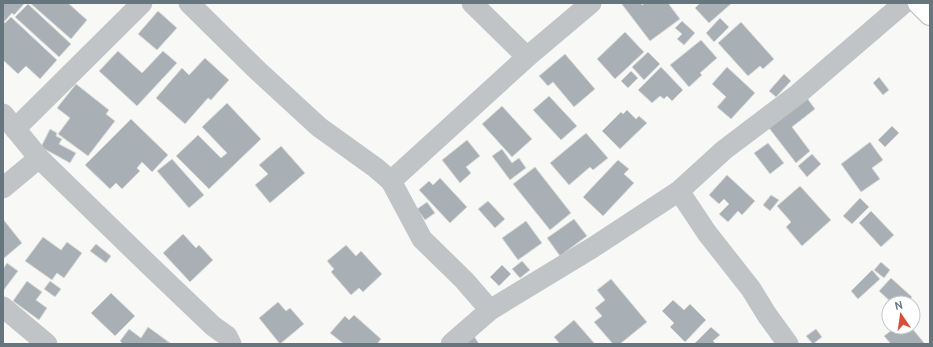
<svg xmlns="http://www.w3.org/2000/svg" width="933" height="347" viewBox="0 0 933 347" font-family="Cabin,sans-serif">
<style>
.building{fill:#a8b0b5;stroke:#dadad8}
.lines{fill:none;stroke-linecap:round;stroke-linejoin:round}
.secondary-casing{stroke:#b2b8bc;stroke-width:24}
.minor{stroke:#c0c4c7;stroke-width:21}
.secondary{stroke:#fff;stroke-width:22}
</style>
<rect width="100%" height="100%" fill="#f8f8f6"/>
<g class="building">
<polygon points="3,3 25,3 14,15 12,13 4,22"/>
<polygon points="30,3 68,3 87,20 71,39"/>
<polygon points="621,3 641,3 642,5 645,3 668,3 680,19 650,41"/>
<polygon points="700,3 732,3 709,23 695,8"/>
<polygon points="28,4 71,44 59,57 15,17"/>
<polygon points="158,11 177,28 157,50 138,34"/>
<polygon points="11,17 57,60 40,79 26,66 18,74 3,60 3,21 5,23"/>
<polygon points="720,18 729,27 714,42 706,33"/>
<polygon points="682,21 695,33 684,45 677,39 682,34 675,28"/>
<polygon points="741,22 774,59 763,69 760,66 748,76 718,43"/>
<polygon points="625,32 644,52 615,79 597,59"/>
<polygon points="701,40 717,58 700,73 702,75 689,87 670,65"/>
<polygon points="118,51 142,73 163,51 177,63 137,106 99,71"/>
<polygon points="648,52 660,64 644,80 632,67"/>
<polygon points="565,54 595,89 574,107 553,82 548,86 539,76"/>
<polygon points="205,58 229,80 211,100 208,98 185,124 156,98 182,68 189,75"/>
<polygon points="661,67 683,90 672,101 667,96 664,99 660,96 652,103 638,90"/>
<polygon points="727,67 755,93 731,119 717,107 726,97 712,84"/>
<polygon points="631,71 638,78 628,88 621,81"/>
<polygon points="784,74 791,81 776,97 769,91"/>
<polygon points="879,77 889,90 883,95 873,83"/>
<polygon points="76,84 109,110 106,114 115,121 88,156 58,134 70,118 57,108"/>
<polygon points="549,96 577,126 561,140 533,110"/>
<polygon points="807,98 815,109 792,127 810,151 796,163 769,128"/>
<polygon points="227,103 261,139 209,189 176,156 198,135 221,158 227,153 202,127"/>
<polygon points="502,106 532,139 512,157 482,124"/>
<polygon points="627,110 636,119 639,116 647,123 620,149 602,131 621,112 623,114"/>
<polygon points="131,119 168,155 152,172 142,162 137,168 140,171 122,189 116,183 110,189 85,165"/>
<polygon points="892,126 899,133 885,147 878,140"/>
<polygon points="50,129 57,133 56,136 62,139 59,144 76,153 70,163 41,147"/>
<polygon points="586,133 608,158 593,170 590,167 569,185 550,163"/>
<polygon points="467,140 480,156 466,167 471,173 460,183 442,160"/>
<polygon points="870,142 883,160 872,168 880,179 861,192 841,164"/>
<polygon points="768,143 784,163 770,174 754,153"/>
<polygon points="281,146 305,173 270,203 255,185 268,174 259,165"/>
<polygon points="502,149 512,163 519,158 526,168 510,180 492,156"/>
<polygon points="812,154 821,164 807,177 798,166"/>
<polygon points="172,159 204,195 189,208 157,171"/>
<polygon points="618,160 629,169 624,174 634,183 603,216 583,197"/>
<polygon points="535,167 571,213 550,230 513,184"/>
<polygon points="727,175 755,201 742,215 738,211 728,222 719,214 729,204 724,199 719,204 709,195"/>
<polygon points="440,178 467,207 450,223 419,190 429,181 433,185"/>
<polygon points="800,186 831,220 802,246 786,227 791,222 777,206"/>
<polygon points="771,195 779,200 770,211 763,205"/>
<polygon points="860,198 869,207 852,224 843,216"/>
<polygon points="488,201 505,219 495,228 478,209"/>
<polygon points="427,202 435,213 425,220 417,209"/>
<polygon points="871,211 894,235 881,247 859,223"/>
<polygon points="3,219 22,243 3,259"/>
<polygon points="574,219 587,236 560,256 547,238"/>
<polygon points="526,221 542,243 518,260 502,238"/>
<polygon points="183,234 196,248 199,245 213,260 190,282 163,253"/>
<polygon points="43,237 61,250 67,242 82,253 64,278 57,273 52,280 25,261"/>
<polygon points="96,244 111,256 106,263 90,251"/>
<polygon points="346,245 356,256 361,251 382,274 363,292 359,288 351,295 331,272 334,269 327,261"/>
<polygon points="522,261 530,270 520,278 512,269"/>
<polygon points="881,262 890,270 884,278 874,270"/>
<polygon points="7,263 18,271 3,291 3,269"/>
<polygon points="502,265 511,274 499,286 490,277"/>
<polygon points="872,270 880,279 858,299 851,291"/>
<polygon points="891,278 912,297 907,303 892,303 879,291"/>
<polygon points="611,279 647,322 620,344 613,344 594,322 602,316 595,308 605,300 597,290"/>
<polygon points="27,281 42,292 36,300 47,308 39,320 13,301"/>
<polygon points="50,281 61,289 55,297 44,289"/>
<polygon points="111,293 135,316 115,336 91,313"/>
<polygon points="673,300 684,310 690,304 706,320 685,342 670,327 674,323 662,311"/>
<polygon points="278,302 286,311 290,308 304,324 280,344 259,318"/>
<polygon points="354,315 381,339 377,344 344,344 330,333 345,316 349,320"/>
<polygon points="574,320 595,344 560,344 554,337"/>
<polygon points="148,327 170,343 123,344 120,341 129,329 141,338"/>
<polygon points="711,327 720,335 713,341 716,344 694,344"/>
<polygon points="896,327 911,327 925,344 891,344 884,336"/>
<polygon points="816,329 822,337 813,344 806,336"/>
<polygon points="472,333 479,344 456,344"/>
</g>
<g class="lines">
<defs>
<polyline id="secondary" points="919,3 930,14"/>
</defs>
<use href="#secondary" class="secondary-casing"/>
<g class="minor">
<polyline points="189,3 257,70 319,127 376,168 391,181 422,239 464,280 490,310"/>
<polyline points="472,3 527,57"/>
<polyline points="3,114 39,158 147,263 213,326 227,336 231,344"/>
<polyline points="15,129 142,3"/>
<polyline points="391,181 527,57 591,3"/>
<polyline points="3,188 39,158"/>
<polyline points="679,191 707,233 751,289 767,315 788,344"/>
<polyline points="3,307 47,344"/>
<polyline points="451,344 490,310 592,248 679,191 724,150 798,94 904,3"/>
</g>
<use href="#secondary" class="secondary"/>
</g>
<rect width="933" height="347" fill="none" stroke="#66767f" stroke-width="8"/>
<g transform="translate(901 315) rotate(347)"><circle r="19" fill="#ffffff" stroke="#c2c8cc"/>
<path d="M0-3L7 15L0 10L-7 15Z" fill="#d84f37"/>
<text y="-6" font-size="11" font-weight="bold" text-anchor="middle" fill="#66767f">N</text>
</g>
</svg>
